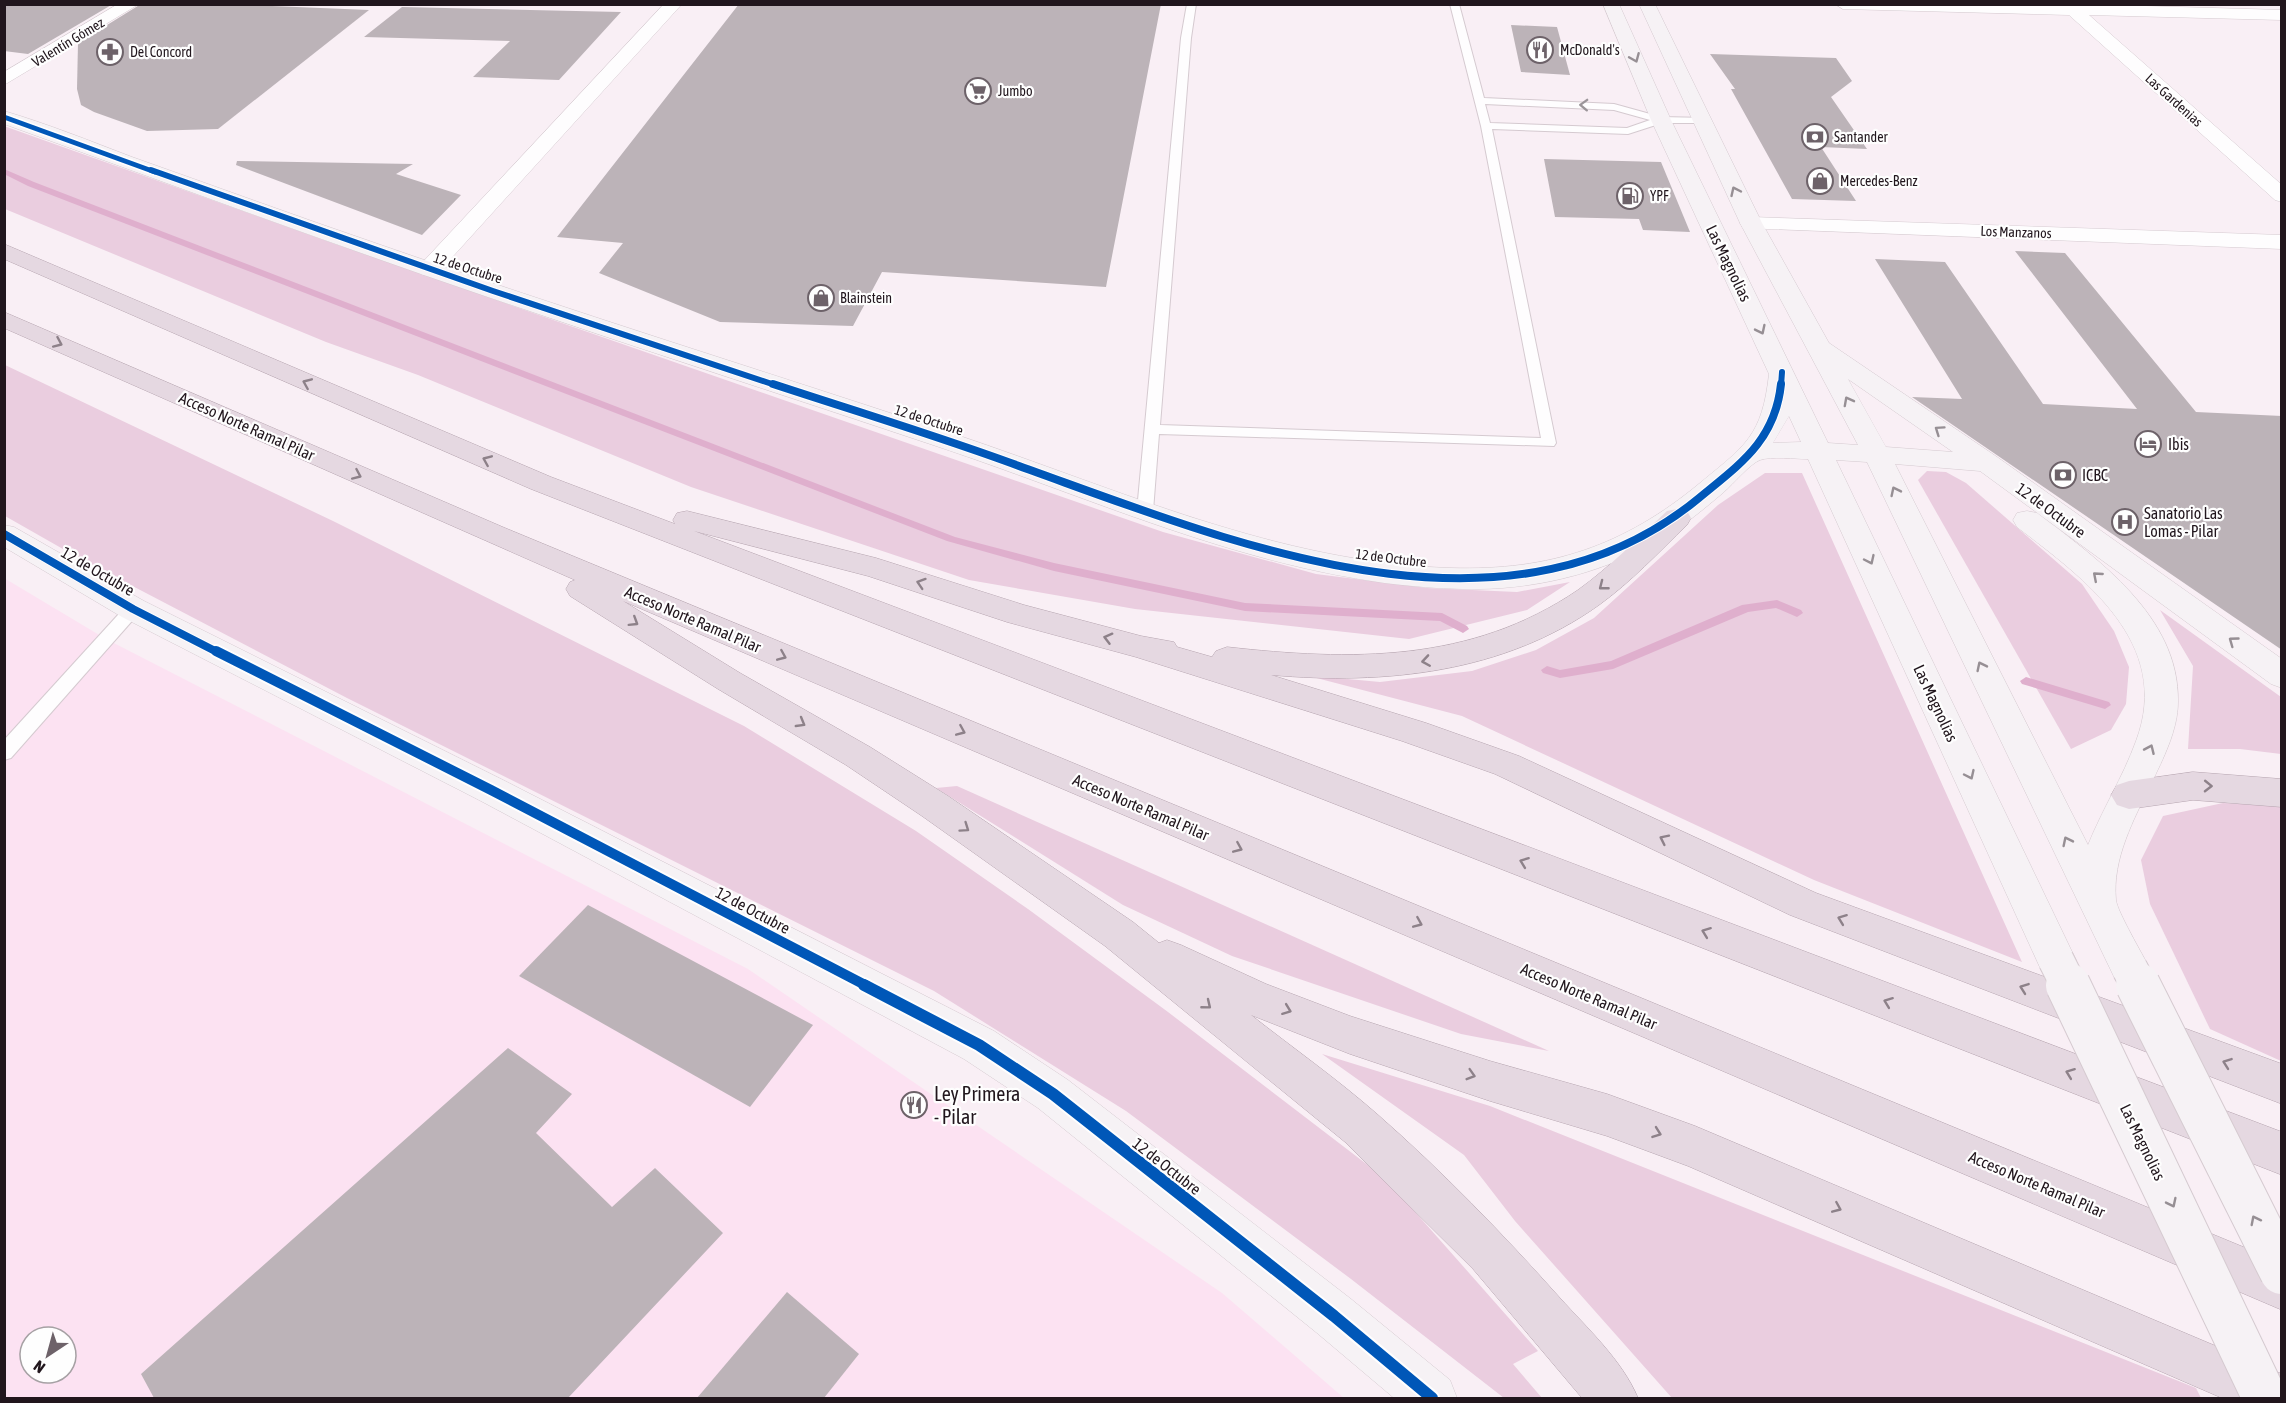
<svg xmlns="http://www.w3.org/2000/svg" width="2286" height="1403" viewBox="0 0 2286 1403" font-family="'Asap Condensed',sans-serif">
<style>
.built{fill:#fce2f2;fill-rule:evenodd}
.green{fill:#eacddf}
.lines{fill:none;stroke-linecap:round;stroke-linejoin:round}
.stream{fill:#dfafcd;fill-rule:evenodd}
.building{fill:#bcb3b8}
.lane-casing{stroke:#d5cad0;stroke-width:2}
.street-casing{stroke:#d5cad0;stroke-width:1}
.secondary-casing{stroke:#d5cad0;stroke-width:1}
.highway-casing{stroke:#b6a5b0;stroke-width:1}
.lane{fill:#fefdfe;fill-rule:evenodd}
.street{fill:#fefdfe;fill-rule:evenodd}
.secondary{fill:#f6f2f5;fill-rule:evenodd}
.highway{fill:#e5d8e1;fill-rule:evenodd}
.secondary-bridge-far1-casing{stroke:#d5cad0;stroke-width:37;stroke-linecap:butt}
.secondary-bridge-casing{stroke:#d5cad0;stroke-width:46;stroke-linecap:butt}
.secondary-bridge-far1{stroke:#f6f2f5;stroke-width:35}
.secondary-bridge{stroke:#f6f2f5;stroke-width:44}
.cycleway-far4-casing{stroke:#fefefe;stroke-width:8}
.cycleway-far3-casing{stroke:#fefefe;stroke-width:8}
.cycleway-far2-casing{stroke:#fefefe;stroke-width:10}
.cycleway-far1-casing{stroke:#fefefe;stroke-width:14}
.cycleway-casing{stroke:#fefefe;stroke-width:16}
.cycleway-far4{stroke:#0057b8;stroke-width:5}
.cycleway-far3{stroke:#0057b8;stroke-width:6}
.cycleway-far2{stroke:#0057b8;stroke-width:8}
.cycleway-far1{stroke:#0057b8;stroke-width:10}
.cycleway{stroke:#0057b8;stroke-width:12}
.oneway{stroke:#968f94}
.oneway2{stroke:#9b9599}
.oneway3{stroke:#8d8189}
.labels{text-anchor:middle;stroke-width:4.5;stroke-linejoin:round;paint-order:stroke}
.far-street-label{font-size:14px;fill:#21161d;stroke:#fefefe}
.far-poi-label{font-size:14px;fill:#21161d;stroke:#fefefe;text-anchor:start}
.street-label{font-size:16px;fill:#21161d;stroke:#fefefe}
.poi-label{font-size:16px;fill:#21161d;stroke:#fefefe;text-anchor:start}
.near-poi-label{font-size:20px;fill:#21161d;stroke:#fefefe;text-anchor:start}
</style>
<rect width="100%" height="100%" fill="#f9eff5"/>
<path class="built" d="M4 578 106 639 748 969 1222 1293 1344 1398H5ZM30 1337H66V1373H30Z"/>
<g class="green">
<polygon points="4,126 335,244 1163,532 1316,574 1427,588 1517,592 1570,582 1527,610 1409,639 1135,609 969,580 691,487 418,375 326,342 5,209"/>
<polygon points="5,365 333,521 744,726 916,831 1028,909 1168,1012 1386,1179 1538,1351 1513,1364 1542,1398 1504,1398 1351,1279 1126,1111 934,991 347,698 77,557 5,516"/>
<polygon points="1927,471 1946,472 1966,483 2082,584 2114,631 2129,667 2126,704 2111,730 2071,749 1918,480"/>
<polygon points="1765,473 1802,473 2022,962 1814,880 1462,716 1305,675 1380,682 1472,671 1536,650 1594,618 1718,505"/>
<polygon points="2160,610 2281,697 2281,754 2240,749 2188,749 2193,666"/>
<polygon points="957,786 1549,1051 1461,1034 1232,956 1123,905 936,788"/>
<polygon points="2223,803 2281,806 2281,1061 2210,1029 2150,904 2141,860 2163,816"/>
<polygon points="1322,1054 1490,1106 2196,1388 2201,1398 1672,1398 1515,1221 1464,1155"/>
</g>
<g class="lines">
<g class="stream">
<polygon points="4,169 34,182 955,537 1054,563 1245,603 1442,613 1467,626 1469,629 1463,633 1440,621 1245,611 1054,571 947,541 28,186 4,174"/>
<polygon points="1777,600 1801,610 1803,613 1797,617 1776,608 1748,612 1613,669 1560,678 1543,673 1541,670 1547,666 1560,670 1611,661 1742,605"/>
<polygon points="2026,677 2109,702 2111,705 2105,709 2022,684 2020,681"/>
</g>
</g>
<g class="building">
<polygon points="4,4 113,4 28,54 4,51"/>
<polygon points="141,4 223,4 369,10 218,129 147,131 94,112 81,105 77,89 78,43"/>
<polygon points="739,4 1161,4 1106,287 882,272 853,326 720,322 599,273 623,243 557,237"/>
<polygon points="402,7 621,12 559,80 473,77 510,41 364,37"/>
<polygon points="1511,25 1557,27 1570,75 1521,72"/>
<polygon points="1710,54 1836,58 1852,81 1831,97 1867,149 1821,147 1856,201 1792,199 1731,89 1735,89"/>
<polygon points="1544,159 1661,162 1690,232 1643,230 1639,219 1555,217"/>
<polygon points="237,161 413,164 396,174 461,195 422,235 236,165"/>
<polygon points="2015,251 2065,253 2196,412 2282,416 2282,650 1912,397 1962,399 1875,259 1945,262 2043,404 2137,409"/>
<polygon points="588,905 813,1025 750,1107 519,976"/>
<polygon points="508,1048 572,1094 536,1133 612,1207 655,1168 723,1233 568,1398 154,1398 141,1374"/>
<polygon points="787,1292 859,1354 824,1398 697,1398"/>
</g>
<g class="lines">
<defs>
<g id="lane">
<path d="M1187 4H1196L1191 38 1160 425 1541 438 1481 126 1450 4H1459L1484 98 1614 104 1661 117 1707 118V122L1703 123H1662L1628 134 1492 129 1556 443 1554 446 1159 434 1153 511 1145 516 1140 515 1137 511 1181 38ZM1485 104 1614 110 1650 120 1627 128 1490 123Z"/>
<polygon points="133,603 139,605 141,609 139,613 11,758 4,760 4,740 127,605"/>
</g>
<g id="street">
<polygon points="118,4 139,4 4,85 4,72"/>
<polygon points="664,4 682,4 437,274 429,276 421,274 418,269 421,264"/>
<polygon points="1835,4 2077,4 2282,10 2282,20 2089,15 2282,185 2282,202 2275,200 2069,15 1843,9"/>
<polygon points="1751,217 2282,235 2282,249 1743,228 1740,223 1743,218"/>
</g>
<g id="secondary">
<path d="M1603 4H1619L1671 120 1828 443 1858 445 1740 223 1639 4H1655L1762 223 1829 343 1997 457 2282 659V688L2271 684 1980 471 1895 464 2088 845C2102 810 2123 777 2136 741 2173 643 2085 579 2017 527L2013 520 2017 513 2027 511 2037 513C2098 559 2180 617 2178 702 2178 730 2163 759 2151 784 2134 819 2112 859 2116 900 2117 911 2143 955 2150 969L2144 981 2130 986 2116 981 1867 462 1836 460 2076 960 2070 972 2056 977 2042 972 1808 459C1796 459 1771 456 1760 460 1751 463 1733 484 1724 492 1705 508 1685 525 1663 538 1608 571 1543 588 1479 589 1288 590 1111 504 933 445 784 395 634 347 485 296 324 241 164 182 4 124V111C48 124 90 141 132 157 214 186 296 216 378 244 570 311 764 371 957 435 1118 489 1279 563 1451 568 1550 571 1624 546 1700 483 1746 445 1762 436 1769 374L1651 120ZM1848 379 1953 452 1886 447ZM1789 416 1801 442 1773 443Z"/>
<polygon points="4,525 14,527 144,601 503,780 994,1031 1068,1080 1351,1299 1450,1380 1457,1398 1394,1398 1317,1333 1038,1108 964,1059 479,800 122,617 4,547"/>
</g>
<g id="highway">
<path d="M4 244 551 477 675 524 673 520 677 513 687 511 876 558 1024 605 1141 636 1174 642 1177 647 1212 657 1216 651 1227 647C1351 661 1471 663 1578 590 1610 567 1638 538 1667 511L1677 509 1687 511 1691 518 1687 525C1659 552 1631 582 1599 605 1504 673 1385 685 1271 675L1426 723 1519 756 1816 893 2282 1064V1104L1790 915 1495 774 1402 741 1136 657 1007 622 868 576 694 531 2282 1132V1175L531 489 4 259Z"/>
<path d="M4 312 505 528 2282 1263V1310L623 601 740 673 870 747 948 796 1133 922 1159 943 1167 940 1181 945 1266 984 1350 1016 1490 1061 1607 1094 1695 1126 2282 1374V1398H2222L1688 1166 1607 1136 1490 1101 1350 1054 1251 1015C1293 1048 1337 1079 1377 1114 1442 1171 1502 1233 1560 1298 1587 1328 1622 1360 1638 1398H1582L1473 1269 1345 1142 1105 946 922 816 846 765 718 689 570 596 566 589 570 582 575 580 4 328Z"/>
<polygon points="2193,772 2282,779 2282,807 2193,800 2129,809 2117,805 2111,795 2117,785 2129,781"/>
</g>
</defs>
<use href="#lane" class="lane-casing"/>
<use href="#street" class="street-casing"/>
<use href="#secondary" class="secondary-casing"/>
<use href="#highway" class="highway-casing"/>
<use href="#lane" class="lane"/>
<use href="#street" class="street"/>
<use href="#secondary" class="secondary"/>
<use href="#highway" class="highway"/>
<defs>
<g id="secondary-bridge-far1">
<polyline points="2056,960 2069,986"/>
<polyline points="2130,969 2139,986"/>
</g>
<g id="secondary-bridge">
<polyline points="2068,985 2265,1398"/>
<polyline points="2138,985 2282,1272"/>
</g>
</defs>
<use href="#secondary-bridge-far1" class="secondary-bridge-far1-casing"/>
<use href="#secondary-bridge" class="secondary-bridge-casing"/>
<use href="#secondary-bridge-far1" class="secondary-bridge-far1"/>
<use href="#secondary-bridge" class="secondary-bridge"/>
<defs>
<polyline id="cycleway-far4" points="4,117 155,172"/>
<g id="cycleway-far3">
<polyline points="151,170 493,291 778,386"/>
<polyline points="1781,386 1782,372"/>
</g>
<g id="cycleway-far2">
<path d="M773 384C855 411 938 436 1019 466 1226 540 1504 659 1699 498 1740 464 1775 441 1781 384"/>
<polyline points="4,534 133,609 219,653"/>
</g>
<polyline id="cycleway-far1" points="216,651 491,790 867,986"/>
<polyline id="cycleway" points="864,985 979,1045 1053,1094 1334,1316 1432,1398"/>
</defs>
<use href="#cycleway-far4" class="cycleway-far4-casing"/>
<use href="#cycleway-far3" class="cycleway-far3-casing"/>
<use href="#cycleway-far2" class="cycleway-far2-casing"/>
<use href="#cycleway-far1" class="cycleway-far1-casing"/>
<use href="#cycleway" class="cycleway-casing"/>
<use href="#cycleway-far4" class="cycleway-far4"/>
<use href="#cycleway-far3" class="cycleway-far3"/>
<use href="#cycleway-far2" class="cycleway-far2"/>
<use href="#cycleway-far1" class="cycleway-far1"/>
<use href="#cycleway" class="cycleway"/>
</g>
<defs><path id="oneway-chevron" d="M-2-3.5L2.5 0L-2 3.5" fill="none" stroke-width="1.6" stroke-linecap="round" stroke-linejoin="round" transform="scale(1.5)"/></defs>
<g class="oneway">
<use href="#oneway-chevron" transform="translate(1635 58) rotate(67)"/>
<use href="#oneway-chevron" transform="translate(1735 191) rotate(-115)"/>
<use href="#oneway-chevron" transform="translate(1761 330) rotate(64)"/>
<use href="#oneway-chevron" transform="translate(1848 401) rotate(-118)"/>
<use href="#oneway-chevron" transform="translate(1939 430) rotate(-145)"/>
<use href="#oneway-chevron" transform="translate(1895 491) rotate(-116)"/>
<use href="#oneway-chevron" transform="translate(1870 560) rotate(65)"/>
<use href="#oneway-chevron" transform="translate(2097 576) rotate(-139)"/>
<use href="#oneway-chevron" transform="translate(2233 641) rotate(-144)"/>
<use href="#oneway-chevron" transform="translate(1981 666) rotate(-116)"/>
<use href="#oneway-chevron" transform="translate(2150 749) rotate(-66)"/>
<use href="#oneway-chevron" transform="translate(1970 775) rotate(65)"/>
<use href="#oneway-chevron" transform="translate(2067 841) rotate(-116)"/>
<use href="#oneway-chevron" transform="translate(2172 1203) rotate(64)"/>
<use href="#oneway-chevron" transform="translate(2255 1220) rotate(-117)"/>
</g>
<use class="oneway2" href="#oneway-chevron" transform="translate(1584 105) rotate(-178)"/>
<g class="oneway3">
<use href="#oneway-chevron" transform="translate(58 343) rotate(24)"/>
<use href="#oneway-chevron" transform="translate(307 383) rotate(-157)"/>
<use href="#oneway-chevron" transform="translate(487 460) rotate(-157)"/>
<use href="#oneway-chevron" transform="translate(357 475) rotate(24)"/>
<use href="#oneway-chevron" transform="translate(921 583) rotate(-162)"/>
<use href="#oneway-chevron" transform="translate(1603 586) rotate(142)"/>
<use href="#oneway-chevron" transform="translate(634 622) rotate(32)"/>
<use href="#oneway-chevron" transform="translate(1108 638) rotate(-165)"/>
<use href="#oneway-chevron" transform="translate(782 656) rotate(23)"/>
<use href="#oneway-chevron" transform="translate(1426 661) rotate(171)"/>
<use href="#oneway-chevron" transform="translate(801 723) rotate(30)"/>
<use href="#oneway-chevron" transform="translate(961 731) rotate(23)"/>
<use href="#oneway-chevron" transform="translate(2208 786) rotate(1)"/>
<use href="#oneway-chevron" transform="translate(965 828) rotate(35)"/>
<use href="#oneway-chevron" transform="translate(1664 839) rotate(-154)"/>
<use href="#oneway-chevron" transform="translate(1238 848) rotate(23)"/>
<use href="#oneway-chevron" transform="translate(1524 862) rotate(-159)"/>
<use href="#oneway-chevron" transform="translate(1842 919) rotate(-159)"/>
<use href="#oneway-chevron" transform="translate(1418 923) rotate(23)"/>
<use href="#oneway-chevron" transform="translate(1706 932) rotate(-159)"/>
<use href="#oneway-chevron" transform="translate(2024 988) rotate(-160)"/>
<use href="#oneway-chevron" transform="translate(1888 1002) rotate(-159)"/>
<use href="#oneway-chevron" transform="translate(1207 1005) rotate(39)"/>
<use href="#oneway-chevron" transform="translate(1287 1010) rotate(21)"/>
<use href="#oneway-chevron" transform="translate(2227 1063) rotate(-160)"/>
<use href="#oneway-chevron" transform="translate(2070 1073) rotate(-159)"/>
<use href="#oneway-chevron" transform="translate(1471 1075) rotate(17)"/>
<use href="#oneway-chevron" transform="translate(1657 1133) rotate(20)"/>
<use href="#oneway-chevron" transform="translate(1837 1208) rotate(23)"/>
</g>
<defs>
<symbol id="restaurant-ring" viewBox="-11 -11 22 22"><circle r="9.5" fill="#fefefe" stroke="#6d6269" stroke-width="1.5"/><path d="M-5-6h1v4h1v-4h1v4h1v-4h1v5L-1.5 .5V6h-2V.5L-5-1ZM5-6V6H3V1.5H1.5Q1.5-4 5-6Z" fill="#6d6269"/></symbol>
<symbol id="pharmacy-ring" viewBox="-11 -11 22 22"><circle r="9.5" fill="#fefefe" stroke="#6d6269" stroke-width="1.5"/><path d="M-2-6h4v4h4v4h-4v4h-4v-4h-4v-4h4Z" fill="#6d6269"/></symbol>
<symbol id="supermarket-ring" viewBox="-11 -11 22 22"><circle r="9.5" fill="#fefefe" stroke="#6d6269" stroke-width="1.5"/><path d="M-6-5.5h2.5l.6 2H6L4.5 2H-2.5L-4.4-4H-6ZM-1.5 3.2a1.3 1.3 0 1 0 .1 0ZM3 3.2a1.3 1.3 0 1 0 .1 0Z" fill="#6d6269"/></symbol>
<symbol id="bank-ring" viewBox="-11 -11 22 22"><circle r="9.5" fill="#fefefe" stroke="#6d6269" stroke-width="1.5"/><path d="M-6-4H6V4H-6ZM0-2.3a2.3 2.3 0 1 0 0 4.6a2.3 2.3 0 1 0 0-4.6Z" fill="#6d6269"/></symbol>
<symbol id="shop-ring" viewBox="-11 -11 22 22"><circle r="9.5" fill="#fefefe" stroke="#6d6269" stroke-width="1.5"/><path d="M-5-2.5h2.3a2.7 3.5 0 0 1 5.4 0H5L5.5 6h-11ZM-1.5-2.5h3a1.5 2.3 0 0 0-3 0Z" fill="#6d6269"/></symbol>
<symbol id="fuel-ring" viewBox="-11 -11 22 22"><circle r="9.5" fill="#fefefe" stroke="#6d6269" stroke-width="1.5"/><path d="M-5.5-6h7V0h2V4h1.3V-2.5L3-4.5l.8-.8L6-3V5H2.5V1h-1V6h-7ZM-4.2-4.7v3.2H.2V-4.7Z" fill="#6d6269"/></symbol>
<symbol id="hotel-ring" viewBox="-11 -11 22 22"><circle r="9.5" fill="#fefefe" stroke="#6d6269" stroke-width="1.5"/><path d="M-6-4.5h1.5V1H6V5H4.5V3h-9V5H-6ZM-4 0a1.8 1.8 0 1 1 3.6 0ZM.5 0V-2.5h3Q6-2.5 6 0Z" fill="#6d6269"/></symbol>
<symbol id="hospital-ring" viewBox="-11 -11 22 22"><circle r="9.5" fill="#fefefe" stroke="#6d6269" stroke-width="1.5"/><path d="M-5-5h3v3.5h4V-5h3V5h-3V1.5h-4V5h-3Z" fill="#6d6269"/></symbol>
</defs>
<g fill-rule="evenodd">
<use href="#restaurant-ring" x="1525" y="35" width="30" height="30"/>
<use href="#pharmacy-ring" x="95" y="37" width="30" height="30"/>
<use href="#supermarket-ring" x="963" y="76" width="30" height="30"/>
<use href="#bank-ring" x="1800" y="122" width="30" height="30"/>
<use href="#shop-ring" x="1805" y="166" width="30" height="30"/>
<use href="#fuel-ring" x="1615" y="181" width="30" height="30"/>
<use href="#shop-ring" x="806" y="283" width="30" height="30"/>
<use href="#hotel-ring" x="2133" y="429" width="30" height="30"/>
<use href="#bank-ring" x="2048" y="460" width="30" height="30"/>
<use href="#hospital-ring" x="2110" y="507" width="30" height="30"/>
<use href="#restaurant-ring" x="899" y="1090" width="30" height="30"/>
</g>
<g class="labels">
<g class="far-street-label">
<text transform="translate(68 42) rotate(-31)" y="5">Valentín Gómez</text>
<text transform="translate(2174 100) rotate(42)" y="5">Las Gardenias</text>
<text transform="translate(2016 232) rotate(2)" y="5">Los Manzanos</text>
<text transform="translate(468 268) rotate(18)" y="5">12 de Octubre</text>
<text transform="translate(929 420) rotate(18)" y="5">12 de Octubre</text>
<text transform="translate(1391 558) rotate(7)" y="5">12 de Octubre</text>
</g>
<g class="far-poi-label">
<text x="1560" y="55">McDonald's</text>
<text x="130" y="57">Del Concord</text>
<text x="998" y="96">Jumbo</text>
<text x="1834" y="142">Santander</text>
<text x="1840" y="186">Mercedes-Benz</text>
<text x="1650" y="201">YPF</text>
<text x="840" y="303">Blainstein</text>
</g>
<g class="street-label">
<text transform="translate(1729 263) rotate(64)" y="6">Las Magnolias</text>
<text transform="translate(247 426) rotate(24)" y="6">Acceso Norte Ramal Pilar</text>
<text transform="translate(2051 510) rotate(36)" y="6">12 de Octubre</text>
<text transform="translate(98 571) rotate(30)" y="6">12 de Octubre</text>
<text transform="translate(693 619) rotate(23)" y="6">Acceso Norte Ramal Pilar</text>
<text transform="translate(1936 703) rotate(65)" y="6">Las Magnolias</text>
<text transform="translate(1141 807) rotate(23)" y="6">Acceso Norte Ramal Pilar</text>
<text transform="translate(753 910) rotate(28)" y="6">12 de Octubre</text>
<text transform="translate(1589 996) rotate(23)" y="6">Acceso Norte Ramal Pilar</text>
<text transform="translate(2143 1142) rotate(64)" y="6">Las Magnolias</text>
<text transform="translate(1167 1166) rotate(38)" y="6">12 de Octubre</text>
<text transform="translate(2037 1184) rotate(23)" y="6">Acceso Norte Ramal Pilar</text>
</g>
<g class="poi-label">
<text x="2168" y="450">Ibis</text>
<text x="2082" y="481">ICBC</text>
<text x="2144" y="519">Sanatorio Las<tspan x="2144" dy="18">Lomas - Pilar</tspan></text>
</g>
<g class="near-poi-label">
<text x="934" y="1101">Ley Primera<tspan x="934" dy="23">- Pilar</tspan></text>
</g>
</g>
<rect width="2286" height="1403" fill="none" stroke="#21161d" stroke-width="12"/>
<g transform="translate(48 1355) rotate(216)"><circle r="28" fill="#fefefe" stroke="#a6a1a4" stroke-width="1.5"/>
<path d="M0-4.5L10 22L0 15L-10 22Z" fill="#6d6269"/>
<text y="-9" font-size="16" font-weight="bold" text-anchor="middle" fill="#21161d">N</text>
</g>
</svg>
